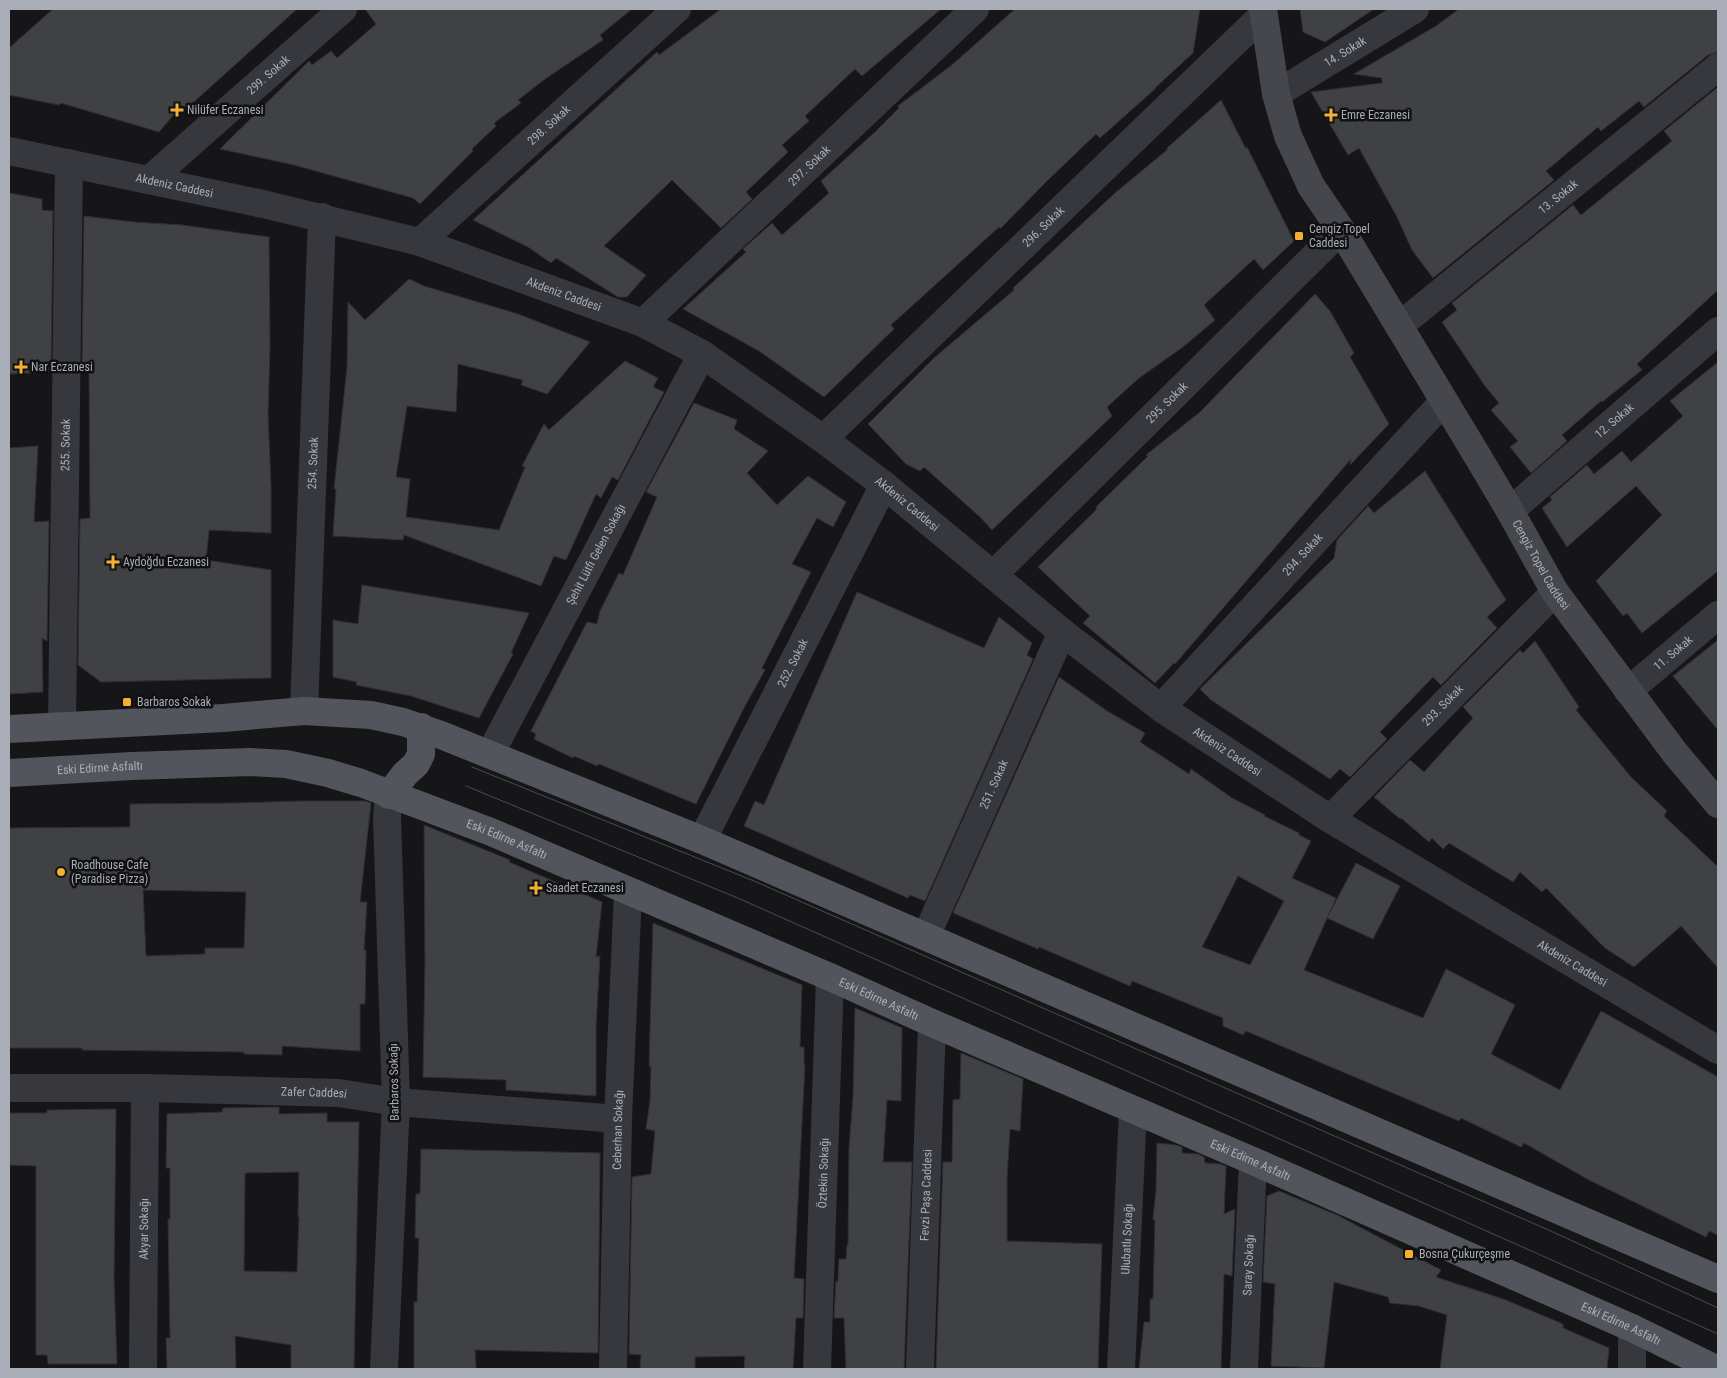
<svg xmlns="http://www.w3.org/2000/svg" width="1727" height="1378" viewBox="0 0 1727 1378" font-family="'Roboto Condensed',sans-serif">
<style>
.building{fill:#404145;stroke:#303034;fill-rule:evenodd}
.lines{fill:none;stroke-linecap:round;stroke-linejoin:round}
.minor{stroke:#37383d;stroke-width:28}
.tertiary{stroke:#37383d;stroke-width:28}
.secondary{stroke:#45474d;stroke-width:28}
.primary{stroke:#53555c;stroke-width:28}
.tram{stroke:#4a4c52;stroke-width:1}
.poi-dot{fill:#f2b134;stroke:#111113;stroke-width:2}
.labels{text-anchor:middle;stroke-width:5;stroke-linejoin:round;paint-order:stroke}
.street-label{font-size:12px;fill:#a8adb8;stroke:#111113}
.poi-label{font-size:12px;fill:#a8adb8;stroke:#111113;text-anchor:start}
</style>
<rect width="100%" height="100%" fill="#161618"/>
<g class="building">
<polygon points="53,9 297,9 186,109 182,105 159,132 61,103 59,105 9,95 9,48"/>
<polygon points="365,9 632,9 600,35 603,40 545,79 518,100 521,103 494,123 496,126 472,149 473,151 420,204 413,198 294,165 220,149 309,61 312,65 331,51 337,58 376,24"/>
<polygon points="721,9 941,9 862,76 855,69 805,116 809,121 782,145 788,152 746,192 752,199 721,228 672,180 604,246 646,275 627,297 618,297 556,258 551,263 528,247 473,220 657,52 659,55"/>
<polygon points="1015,9 1200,9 1193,53 1155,88 1155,89 1100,138 1096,134 1047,181 1000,229 999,227 891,325 894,329 824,397 759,351 683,309 746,252 743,249 772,223 782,235 829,193 821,181 875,132 899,108 898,106 953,64"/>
<polygon points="1300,9 1374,9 1325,42 1303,32"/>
<polygon points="1459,9 1718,9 1718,52 1708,55 1644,107 1639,101 1601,131 1598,127 1546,171 1554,180 1433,278 1412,250 1397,217 1359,148 1348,155 1311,92 1382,83 1382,78 1354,74 1436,26"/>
<polygon points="1718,87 1718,290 1637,364 1642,370 1602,402 1601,401 1562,435 1567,441 1531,473 1510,447 1518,441 1491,410 1499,403 1485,386 1442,322 1457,310 1452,303 1573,205 1581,215 1672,141 1664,131"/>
<polygon points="1221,100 1246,149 1247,147 1294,241 1263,270 1254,259 1204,305 1215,320 1183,347 1139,378 1107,407 1112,416 992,530 980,517 924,467 920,471 906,464 868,424 934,358 1014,290 1013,288 1115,193 1167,150 1167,148"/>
<polygon points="9,193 42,199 42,210 53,211 51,372 9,374"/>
<polygon points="84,216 134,222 182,225 269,237 270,346 268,415 271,487 271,533 209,530 206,560 271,570 271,678 101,682 78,665 80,519 90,518 89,369 82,370"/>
<polygon points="409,279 424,286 518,314 590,342 547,394 521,385 523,380 458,364 456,412 407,406 396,477 410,479 406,517 499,530 525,467 522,466 544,424 549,430 625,361 658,378 653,387 664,392 618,480 612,477 601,498 596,494 566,560 554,556 541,586 404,535 403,540 333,536 336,489 334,489 347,368 348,302 365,320"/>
<polygon points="1315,294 1330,311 1354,353 1350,357 1389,424 1350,465 1351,459 1175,664 1174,663 1155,683 1083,623 1090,616 1038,567 1096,510 1097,506 1148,456 1146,455 1200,412"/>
<polygon points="1718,362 1718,571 1642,633 1627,613 1623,616 1596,581 1662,515 1636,486 1567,547 1542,508 1552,500 1550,497 1587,465 1594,474 1622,451 1631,462 1683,416 1670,401"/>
<polygon points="694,403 737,420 734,429 768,451 747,473 777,505 808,476 846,502 833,527 817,518 792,564 811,572 762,668 765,670 745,706 696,804 599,764 597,766 574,756 573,758 534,739 536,734 531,731 587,622 597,624 600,611 619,573 623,575 657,497 646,492"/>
<polygon points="38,446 34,522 49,521 47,641 42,638 43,692 9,694 9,448"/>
<polygon points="1425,471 1506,600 1487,617 1497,628 1441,685 1433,677 1380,732 1387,739 1350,777 1340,769 1330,779 1211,700 1200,689 1334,558 1337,540 1368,506 1374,513"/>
<polygon points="362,585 529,613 511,653 513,654 479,718 411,696 356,685 357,682 333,677 333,620 358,624"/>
<polygon points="857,592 984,648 999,617 1032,643 1027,655 1033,659 925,901 910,895 908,898 744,826 755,801 764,805"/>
<polygon points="1718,640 1718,730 1673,676"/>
<polygon points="1535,641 1579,707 1576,710 1631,777 1667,811 1664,816 1718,867 1718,968 1681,926 1634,967 1605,948 1546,888 1542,892 1520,872 1513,882 1449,843 1443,849 1432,838 1429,842 1401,818 1400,819 1374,797 1410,760 1424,772 1473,718 1463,707 1520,650 1523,653"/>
<path d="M1059 677 1107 711 1145 733 1140 742 1189 774 1191 769 1232 798 1265 815 1264 816 1299 833V835L1311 841 1292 878 1336 898 1304 970 1423 1018 1446 969 1515 1005 1491 1054 1560 1090 1601 1011 1718 1077V1235L1709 1231 1706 1237 1589 1180 1524 1143 1521 1147 1461 1118 1459 1121 1246 1031 1243 1035 1223 1026V1018L1132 981 1130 986 1039 947 1038 949 953 913ZM1238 876 1284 901 1250 965 1202 947Z"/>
<path d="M301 801H365L371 803 360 902H367L364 950H366L365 1004H360V1051L282 1046V1055L244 1054V1052L82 1050V1048H9V828L130 827V804L235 803ZM143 890 246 892 244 948H205V954L146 956Z"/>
<polygon points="424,825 510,860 509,862 602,902 596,957 600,956 596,1026 596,1096 506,1090 506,1080 423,1077 425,964"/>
<polygon points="1356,863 1400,886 1373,939 1327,918"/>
<polygon points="653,923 802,985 800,1047 804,1047 804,1065 805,1065 794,1278 804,1279 803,1318 796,1318 793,1369 744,1369 745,1356 695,1357 695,1369 640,1369 641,1355 629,1354 632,1177 651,1174 655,1131 646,1129 650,1101 651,1066 649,1066"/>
<polygon points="855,1008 902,1028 901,1101 887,1100 883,1162 912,1162 904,1369 846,1369 844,1318 834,1318 836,1281 838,1281 839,1259 846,1259 847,1245 848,1245 849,1148 853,1097"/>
<polygon points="961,1053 1023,1079 1020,1131 1010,1129 1007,1179 1007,1241 1102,1244 1098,1369 936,1369 943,1162 952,1162 953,1100 960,1099"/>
<path d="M279 1107V1114L327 1113V1122H359L354 1369H291V1345L235 1336 236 1369H167L166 1338H170L168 1219H170V1168H166L167 1114 222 1112 223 1108ZM299 1172 298 1217H299L297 1272 244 1271 245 1173Z"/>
<polygon points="116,1109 114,1279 117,1364 48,1364 47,1355 36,1355 36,1166 9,1165 9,1113 47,1113 47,1110"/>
<polygon points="1157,1143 1176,1145 1182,1147 1182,1153 1198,1154 1204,1157 1205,1163 1220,1164 1226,1166 1224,1214 1235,1209 1232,1276 1224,1274 1221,1369 1139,1369 1144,1322 1150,1322 1150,1299 1153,1299 1155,1220 1153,1220 1156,1190"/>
<polygon points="421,1149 600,1153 598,1353 475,1350 476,1369 414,1369 414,1302 417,1302 419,1238 415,1238 416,1194 420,1194"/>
<polygon points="1279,1191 1337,1215 1441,1270 1436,1277 1506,1300 1563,1324 1563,1328 1609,1348 1607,1369 1440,1369 1447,1315 1419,1306 1390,1303 1388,1297 1334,1282 1324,1368 1271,1366 1275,1284 1263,1282 1267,1196"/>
</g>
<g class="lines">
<g class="minor">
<path id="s1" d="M1276 94 1415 9"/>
<path id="s2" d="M149 180 343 9"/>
<path id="s3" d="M420 242 677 9"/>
<path id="s4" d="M643 323 975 9"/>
<path id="s5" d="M1399 326 1718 67"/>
<path id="s6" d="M823 439 1263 15"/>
<path id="s7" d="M1510 511 1718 331"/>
<path id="s8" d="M993 575 1341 230"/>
<path id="s9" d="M1628 691 1718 615"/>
<path id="s10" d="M1161 708 1444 401"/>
<path id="s11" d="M304 711 322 217"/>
<path id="s12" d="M62 726 69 163"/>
<path id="s13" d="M490 754 702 354"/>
<path id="s14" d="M1330 819 1555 592"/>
<path id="s15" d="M702 840 884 485"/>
<path id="s16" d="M926 936 1062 632"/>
<path id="s17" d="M9 1088H145L339 1093 396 1102 618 1119"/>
<path id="s18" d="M143 1369 145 1088"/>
<polyline points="384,1369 396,1102 387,817 389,795"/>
<path id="s19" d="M613 1369 618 1119 628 891"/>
<path id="s20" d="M817 1369 830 977"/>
<path id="s21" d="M920 1369 932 1023"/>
<path id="s22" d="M1121 1369 1133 1110"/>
<path id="s23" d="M1244 1369 1253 1161"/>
</g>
<g class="tertiary">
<path id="s24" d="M9 151 263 204 420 242 643 323 702 354 823 439 884 485 1062 632 1161 708 1330 819 1718 1050"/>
<polyline points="1632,1328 1632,1369"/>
</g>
<path class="secondary" id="s25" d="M1263 9 1276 94 1288 136 1311 186 1341 230 1478 457 1510 511 1555 592 1675 753 1718 804"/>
<g class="primary">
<polyline points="9,729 223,718 304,711 371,715 403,722 441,735 702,840 1718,1279"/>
<path id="s26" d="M9 773 132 766 250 762 286 764 328 773 361 783 491 832 830 977 932 1023 1253 1161 1632 1328 1716 1369"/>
<polyline points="389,795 405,774 416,764 421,754 421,727"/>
</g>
<g class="tram">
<polyline points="472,767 754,881 1553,1232 1718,1308"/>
<polyline points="466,786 740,899 1718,1334"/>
</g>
</g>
<g class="poi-dot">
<path d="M174.5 102.5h5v5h5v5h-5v5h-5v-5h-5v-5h5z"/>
<path d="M1328.5 107.5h5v5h5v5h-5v5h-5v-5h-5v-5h5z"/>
<rect x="1294" y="231" width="10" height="10" rx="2.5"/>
<path d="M18.5 359.5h5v5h5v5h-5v5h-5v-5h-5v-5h5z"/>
<path d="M110.5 554.5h5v5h5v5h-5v5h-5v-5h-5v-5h5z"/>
<rect x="122" y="697" width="10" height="10" rx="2.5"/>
<circle cx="61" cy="872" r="5"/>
<path d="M533.5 880.5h5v5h5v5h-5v5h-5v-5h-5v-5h5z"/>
<rect x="1404" y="1249" width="10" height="10" rx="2.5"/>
</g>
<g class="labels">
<g class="street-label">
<text dy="4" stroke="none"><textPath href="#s1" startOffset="81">14. Sokak</textPath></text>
<text dy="4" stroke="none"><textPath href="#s2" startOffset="159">299. Sokak</textPath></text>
<text dy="4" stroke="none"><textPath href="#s3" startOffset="174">298. Sokak</textPath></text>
<text dy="4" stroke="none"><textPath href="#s4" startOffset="229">297. Sokak</textPath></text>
<text dy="4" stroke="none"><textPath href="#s24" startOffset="169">Akdeniz Caddesi</textPath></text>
<text dy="4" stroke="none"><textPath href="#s5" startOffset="205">13. Sokak</textPath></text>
<text dy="4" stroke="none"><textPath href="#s6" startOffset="306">296. Sokak</textPath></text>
<text dy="4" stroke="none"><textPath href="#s24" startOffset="574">Akdeniz Caddesi</textPath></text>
<text dy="4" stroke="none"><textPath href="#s8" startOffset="245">295. Sokak</textPath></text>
<text dy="4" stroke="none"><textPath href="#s7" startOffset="138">12. Sokak</textPath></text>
<text dy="4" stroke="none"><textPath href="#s12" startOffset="281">255. Sokak</textPath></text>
<text dy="4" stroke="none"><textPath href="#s11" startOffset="248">254. Sokak</textPath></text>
<text dy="4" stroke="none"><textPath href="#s24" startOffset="979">Akdeniz Caddesi</textPath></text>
<text dy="4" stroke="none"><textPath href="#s13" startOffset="226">Şehit Lütfi Gelen Sokağı</textPath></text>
<text dy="4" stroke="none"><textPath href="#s10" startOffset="209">294. Sokak</textPath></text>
<text dy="4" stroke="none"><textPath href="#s25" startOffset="628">Cengiz Topel Caddesi</textPath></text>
<text dy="4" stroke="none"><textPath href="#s9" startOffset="59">11. Sokak</textPath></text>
<text dy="4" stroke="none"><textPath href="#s15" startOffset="199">252. Sokak</textPath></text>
<text dy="4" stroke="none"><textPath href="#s14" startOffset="160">293. Sokak</textPath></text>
<text dy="4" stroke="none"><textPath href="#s24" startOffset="1384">Akdeniz Caddesi</textPath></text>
<text dy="4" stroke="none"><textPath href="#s26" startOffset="91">Eski Edirne Asfaltı</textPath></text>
<text dy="4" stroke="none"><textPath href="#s16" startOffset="166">251. Sokak</textPath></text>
<text dy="4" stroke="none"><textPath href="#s26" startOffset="511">Eski Edirne Asfaltı</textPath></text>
<text dy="4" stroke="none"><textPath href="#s24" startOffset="1789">Akdeniz Caddesi</textPath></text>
<text dy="4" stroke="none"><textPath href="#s26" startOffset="916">Eski Edirne Asfaltı</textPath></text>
<text transform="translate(394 1082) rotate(-91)" y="4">Barbaros Sokağı</text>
<text dy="4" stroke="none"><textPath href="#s17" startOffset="305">Zafer Caddesi</textPath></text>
<text dy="4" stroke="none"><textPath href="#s19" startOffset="239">Ceberhan Sokağı</textPath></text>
<text dy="4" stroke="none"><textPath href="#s26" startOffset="1321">Eski Edirne Asfaltı</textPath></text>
<text dy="4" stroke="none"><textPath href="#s20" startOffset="196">Öztekin Sokağı</textPath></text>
<text dy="4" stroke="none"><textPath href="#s21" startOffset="174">Fevzi Paşa Caddesi</textPath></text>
<text dy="4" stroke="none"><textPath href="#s18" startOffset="140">Akyar Sokağı</textPath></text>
<text dy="4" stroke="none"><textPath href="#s22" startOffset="130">Ulubatlı Sokağı</textPath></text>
<text dy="4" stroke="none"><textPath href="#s23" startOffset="104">Saray Sokağı</textPath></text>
<text dy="4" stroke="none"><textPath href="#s26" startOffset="1726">Eski Edirne Asfaltı</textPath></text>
</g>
<g class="poi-label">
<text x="187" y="114">Nilüfer Eczanesi</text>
<text x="1341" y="119">Emre Eczanesi</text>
<text x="1309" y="233">Cengiz Topel<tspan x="1309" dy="14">Caddesi</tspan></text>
<text x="31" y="371">Nar Eczanesi</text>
<text x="123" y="566">Aydoğdu Eczanesi</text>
<text x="137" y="706">Barbaros Sokak</text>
<text x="71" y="869">Roadhouse Cafe<tspan x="71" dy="14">(Paradise Pizza)</tspan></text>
<text x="546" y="892">Saadet Eczanesi</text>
<text x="1419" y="1258">Bosna Çukurçeşme</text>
</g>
</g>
<rect width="1727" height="1378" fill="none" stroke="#a8adb8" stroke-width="20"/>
</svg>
